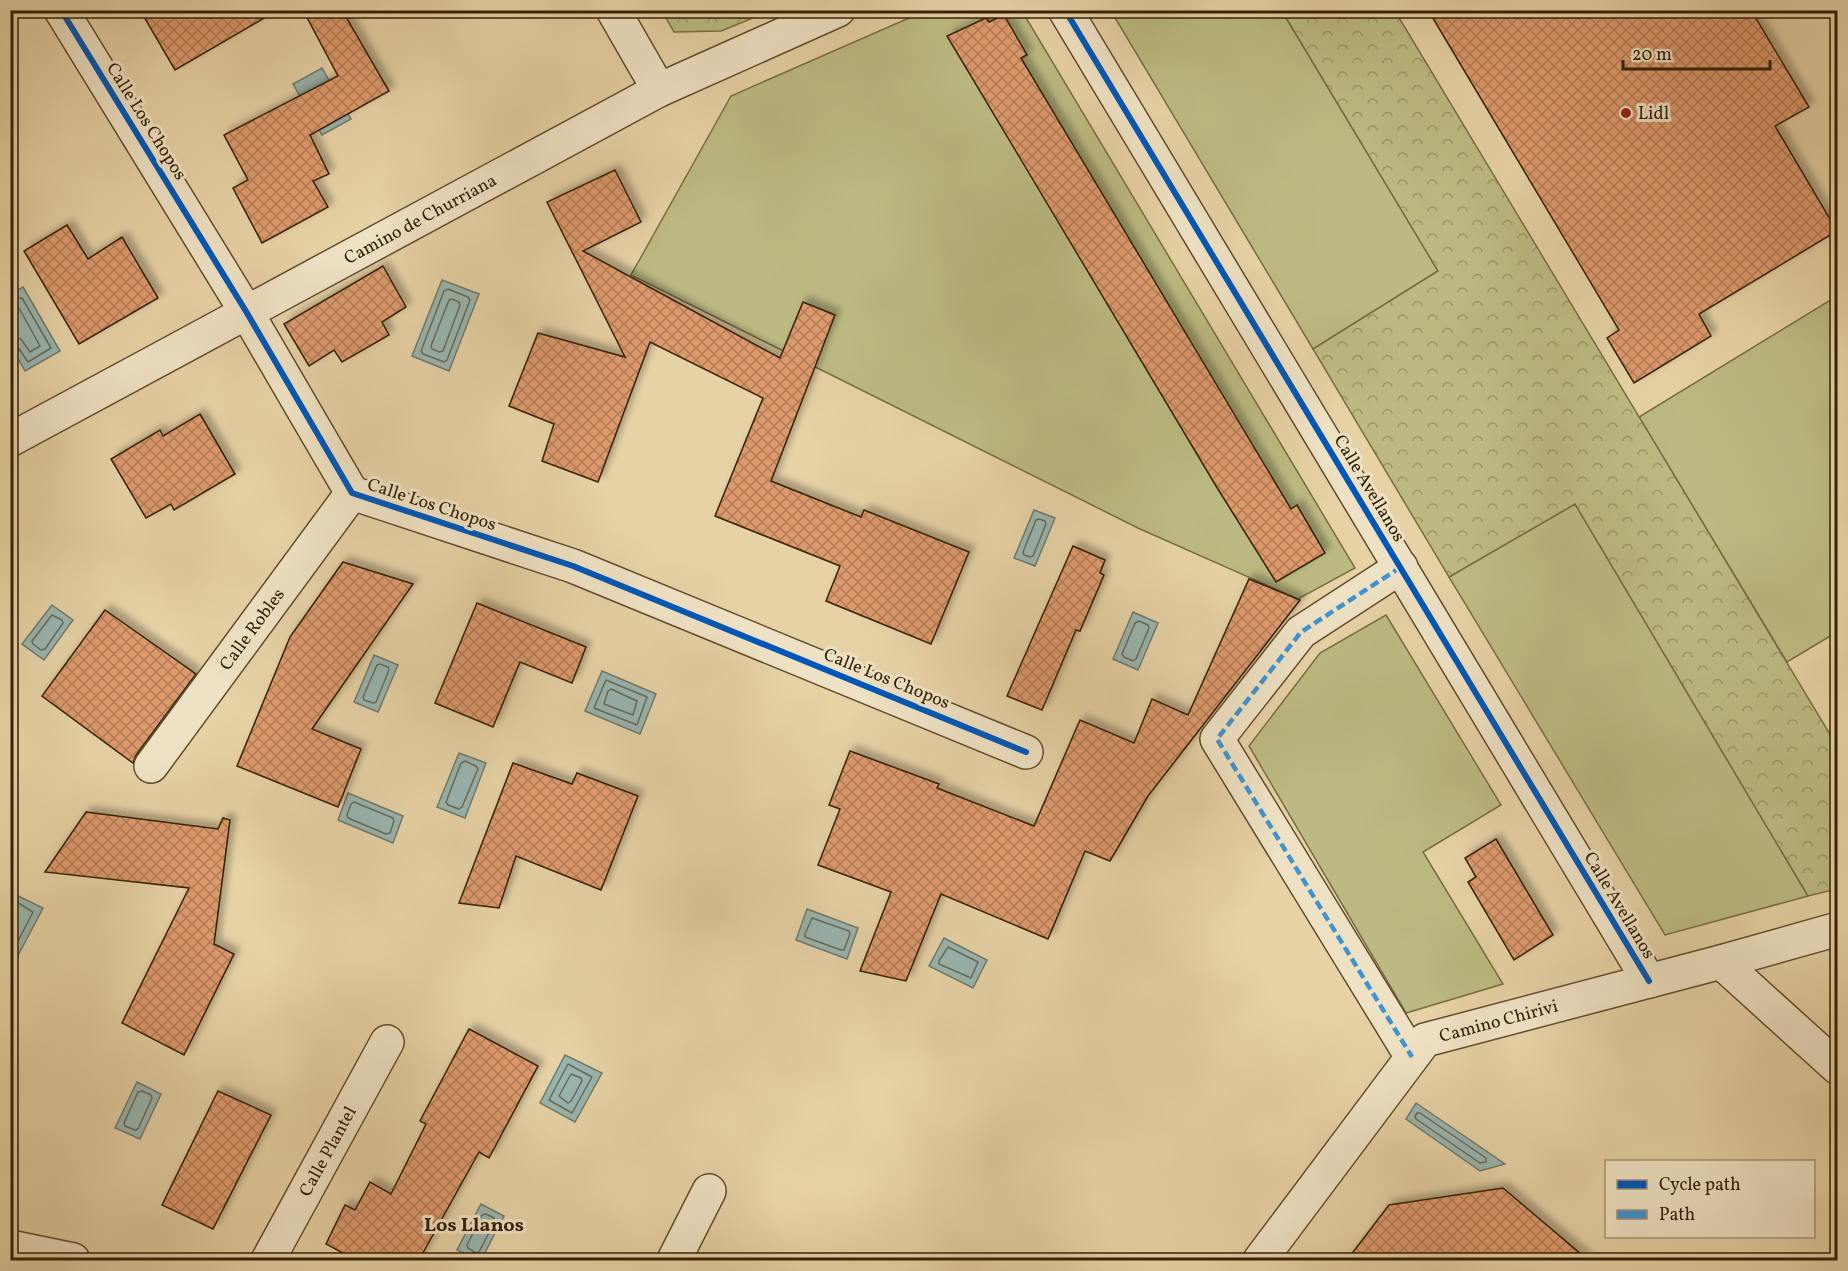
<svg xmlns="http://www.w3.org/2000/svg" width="1848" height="1271" viewBox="0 0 1848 1271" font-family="Vollkorn,serif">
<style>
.grass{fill:#bcba82;stroke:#786d43;stroke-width:1.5}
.park{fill:url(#park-crowns);stroke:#786d43;stroke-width:1.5}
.water{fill:#99b5b0;stroke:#71796b;stroke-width:1.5}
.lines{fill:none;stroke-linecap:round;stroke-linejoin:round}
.shore{stroke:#676a5a;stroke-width:1.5}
.building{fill:url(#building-cross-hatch);stroke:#352004;stroke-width:1.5;filter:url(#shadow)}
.minor-casing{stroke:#614c2c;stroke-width:36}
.minor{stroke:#efe2c4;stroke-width:33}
.quiet{stroke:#3e94d1;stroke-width:4.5;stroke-dasharray:9 4.5;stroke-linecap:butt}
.cycleway-casing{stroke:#efe2c4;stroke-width:10}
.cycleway{stroke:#0057b8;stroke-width:6}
.poi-dot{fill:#8f2418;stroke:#efe2c4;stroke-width:2}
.labels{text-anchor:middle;stroke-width:6;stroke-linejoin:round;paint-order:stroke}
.poi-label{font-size:18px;fill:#352004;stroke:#efe2c4;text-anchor:start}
.street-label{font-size:18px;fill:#352004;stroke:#efe2c4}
.neighbourhood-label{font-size:20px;font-weight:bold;fill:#352004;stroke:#efe2c4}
</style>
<defs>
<pattern id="park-crowns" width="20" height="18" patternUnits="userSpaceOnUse" patternTransform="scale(1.5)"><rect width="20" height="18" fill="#bcba82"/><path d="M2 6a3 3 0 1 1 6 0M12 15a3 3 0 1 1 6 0" fill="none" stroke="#9a9768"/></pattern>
<pattern id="building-cross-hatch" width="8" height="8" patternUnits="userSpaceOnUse" patternTransform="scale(1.5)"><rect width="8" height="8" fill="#dc996c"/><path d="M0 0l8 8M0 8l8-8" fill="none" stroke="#b37c57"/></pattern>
<filter id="shadow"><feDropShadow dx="5.5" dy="-5.5" stdDeviation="3" flood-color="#0004"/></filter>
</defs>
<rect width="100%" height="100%" fill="#e6d2a5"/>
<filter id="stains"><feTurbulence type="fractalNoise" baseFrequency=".00333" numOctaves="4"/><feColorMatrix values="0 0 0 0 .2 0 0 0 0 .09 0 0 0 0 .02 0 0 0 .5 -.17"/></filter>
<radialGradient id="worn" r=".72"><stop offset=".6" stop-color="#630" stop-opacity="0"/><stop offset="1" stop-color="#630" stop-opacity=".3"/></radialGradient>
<g class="grass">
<polygon points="925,11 1022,11 1355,568 1298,599 1140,529 631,275 731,96"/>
<polygon points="1111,11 1282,11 1438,271 1313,349"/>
<polygon points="1837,296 1837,632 1787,662 1639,417"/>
<polygon points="1575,504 1808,896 1665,935 1449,577"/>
<polygon points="1386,615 1501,805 1423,852 1503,984 1406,1013 1249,746 1320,653"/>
</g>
<g class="park">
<polygon points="662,11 770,11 721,31 674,32"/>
<polygon points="1282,11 1395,11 1837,746 1837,889 1808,896 1575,504 1449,577 1313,349 1438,271"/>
</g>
<g class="water">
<polygon points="322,68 351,119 322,135 293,84"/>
<polygon points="442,280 479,294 449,371 412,356"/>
<polygon points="23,287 60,351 25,371 11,346 11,294"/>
<polygon points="1034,510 1055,518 1035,566 1014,558"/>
<polygon points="52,605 73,620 44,660 22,644"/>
<polygon points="1133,612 1158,623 1138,670 1113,659"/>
<polygon points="374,655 398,665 378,712 354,702"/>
<polygon points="602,671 656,694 640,734 585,711"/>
<polygon points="459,753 486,763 465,818 437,807"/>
<polygon points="348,793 403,816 393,843 338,820"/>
<polygon points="10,892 43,908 14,963 11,965"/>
<polygon points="807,909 858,928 847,959 796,940"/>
<polygon points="944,938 987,960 973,988 929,966"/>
<polygon points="565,1055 602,1073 575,1122 540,1103"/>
<polygon points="137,1082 161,1094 140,1139 115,1128"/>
<polygon points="1416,1103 1505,1164 1480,1171 1406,1119"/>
<polygon points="481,1204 504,1216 481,1260 478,1260 457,1250"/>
</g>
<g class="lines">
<g class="shore">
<polygon points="448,289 468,297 470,300 447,360 444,362 423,354 421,351 444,291"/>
<polyline points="10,299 22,298 51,348 28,362 17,346 10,344"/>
<polygon points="452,299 459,302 460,305 443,351 439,352 432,349 431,346 449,300"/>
<polyline points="10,307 19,308 40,346 30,352 21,339 10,337"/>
<polygon points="1039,519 1045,521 1046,524 1033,556 1030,557 1024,555 1023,552 1036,520"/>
<polygon points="52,615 62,620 63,623 45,649 41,650 33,644 32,641"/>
<polygon points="1139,621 1148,625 1149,628 1136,659 1133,661 1124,657 1122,654 1135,623"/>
<polygon points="380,664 388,667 389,670 376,702 373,703 364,700 363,697 377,665"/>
<polygon points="606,680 647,697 637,725 594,708"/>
<polygon points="611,689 637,701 633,715 604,704 608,691"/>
<polygon points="465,761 476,766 478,769 462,807 459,809 448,805 446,802 461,763"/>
<polygon points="354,802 393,818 394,821 390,833 386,834 348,818 347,815 351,804"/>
<polyline points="10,898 33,912 10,957"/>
<polygon points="812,918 849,931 850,934 844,950 841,950 805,937 805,934"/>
<polygon points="948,947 978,962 971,978 939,964 939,961"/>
<polygon points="568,1064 592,1077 572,1113 549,1100"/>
<polygon points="571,1074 581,1078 582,1081 571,1101 568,1103 559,1096"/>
<polygon points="142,1091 151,1095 152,1098 138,1129 135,1130 125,1126 124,1123 138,1092"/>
<polygon points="1417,1113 1420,1113 1486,1158 1486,1162 1480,1163 1416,1119 1415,1116"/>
<polygon points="486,1214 494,1218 495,1221 479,1252 476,1253 468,1248 467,1245 482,1215"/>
</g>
</g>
<g class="building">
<polygon points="140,10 278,10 175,70"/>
<polygon points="303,10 342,10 389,91 310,135 329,174 313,181 328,207 262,243 233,188 248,180 224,135 338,76"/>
<polygon points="1428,10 1751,10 1809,107 1775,126 1837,231 1699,314 1711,336 1634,383 1607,338 1619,330"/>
<polygon points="1004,15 1027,55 1021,58 1291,509 1297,505 1325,553 1276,582 1216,486 947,36 986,18 989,22"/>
<polygon points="615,170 641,222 583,251 780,358 803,302 835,315 771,481 861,517 864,510 969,552 931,644 826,601 840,566 715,516 763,398 650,342 598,482 542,461 554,424 509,406 538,333 625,357 547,202"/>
<polygon points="67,225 88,259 122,237 158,298 79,344 24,251"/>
<polygon points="383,266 406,307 382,322 389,335 342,362 334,350 309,366 284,324"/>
<polygon points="200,414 235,474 174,510 171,504 146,518 111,459 160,430 163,436"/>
<polygon points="1073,546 1105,560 1100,573 1104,575 1080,631 1076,630 1042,710 1007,696"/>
<polygon points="343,562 413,584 312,729 361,749 338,807 237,766 290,637"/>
<polygon points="1249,579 1300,600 1148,796 1110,861 1085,851 1048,939 941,894 906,981 860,971 891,892 818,865 840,809 829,805 850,751 939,784 937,788 1034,826 1080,720 1134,743 1152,699 1188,715"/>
<polygon points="477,603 586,647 572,683 520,662 493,727 435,703"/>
<polygon points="105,610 196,674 136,755 133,763 42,696"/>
<polygon points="513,763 572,784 577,773 638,796 601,890 516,856 499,908 459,903"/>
<polygon points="86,812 218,829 223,818 230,820 214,944 234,954 184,1055 122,1023 189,888 45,872"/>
<polygon points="1496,839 1553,935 1514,960 1468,882 1476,877 1465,858"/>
<polygon points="469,1029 538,1066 489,1158 479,1152 419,1260 356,1260 326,1244 345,1205 355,1210 370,1182 391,1194 426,1124 420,1121"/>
<polygon points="218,1091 271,1115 213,1229 162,1205"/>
<polygon points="1503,1188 1588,1260 1347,1260 1389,1205"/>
</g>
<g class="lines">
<defs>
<g id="minor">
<polyline points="61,10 247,313 352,493 573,566 1026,752"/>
<polyline points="613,10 659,90"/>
<polyline points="1065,10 1649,981"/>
<path id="s1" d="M10 440 659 90 838 10"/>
<polyline points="1401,567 1301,632 1217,739 1412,1057"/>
<path id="s2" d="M151 766 352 493"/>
<polyline points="1721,962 1838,1068"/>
<polyline points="10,1247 73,1260"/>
<path id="s3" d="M268 1260 387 1042"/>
<polyline points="674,1260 709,1191"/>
<path id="s4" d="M1260 1260 1425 1040 1721 962 1838 929"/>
</g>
</defs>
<use href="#minor" class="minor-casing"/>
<use href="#minor" class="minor"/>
<polyline class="quiet" points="1401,567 1301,632 1217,739 1412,1057"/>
<defs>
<g id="cycleway">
<polyline points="61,10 247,313 352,493 573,566 1026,752"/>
<polyline points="1065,10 1649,981"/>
</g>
</defs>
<use href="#cycleway" class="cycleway-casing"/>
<use href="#cycleway" class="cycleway"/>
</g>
<circle class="poi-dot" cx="1626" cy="113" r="6"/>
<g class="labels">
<g class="poi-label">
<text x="1638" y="119">Lidl</text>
</g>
<g class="street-label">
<text transform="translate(147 121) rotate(58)" y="6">Calle Los Chopos</text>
<text dy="6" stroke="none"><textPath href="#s1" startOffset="466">Camino de Churriana</textPath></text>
<text transform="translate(1370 488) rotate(59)" y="6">Calle Avellanos</text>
<text transform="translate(432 504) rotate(18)" y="6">Calle Los Chopos</text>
<text dy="6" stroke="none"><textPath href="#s2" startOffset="170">Calle Robles</textPath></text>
<text transform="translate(887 678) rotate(22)" y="6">Calle Los Chopos</text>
<text transform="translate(1620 905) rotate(59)" y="6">Calle Avellanos</text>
<text dy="6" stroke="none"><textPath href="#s4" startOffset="351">Camino Chirivi</textPath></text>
<text dy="6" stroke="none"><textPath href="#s3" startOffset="124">Calle Plantel</textPath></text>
</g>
<g class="neighbourhood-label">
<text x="474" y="1231">Los Llanos</text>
</g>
</g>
<rect width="1848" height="1271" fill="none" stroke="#e6d2a5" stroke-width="36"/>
<rect x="12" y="12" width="1824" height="1247" fill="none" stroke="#352004" stroke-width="3"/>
<rect x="18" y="18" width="1812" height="1235" fill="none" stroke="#352004" stroke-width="1.5"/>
<rect x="1605" y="1160" width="210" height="78" fill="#efe2c4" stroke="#a59477" stroke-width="1.5"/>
<rect x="1617" y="1180" width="30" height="9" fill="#0057b8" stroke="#a59477" stroke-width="1.5"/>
<text x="1659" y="1190" font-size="18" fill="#352004">Cycle path</text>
<rect x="1617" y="1210" width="30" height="9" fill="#3e94d1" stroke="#a59477" stroke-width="1.5"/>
<text x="1659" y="1220" font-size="18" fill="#352004">Path</text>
<path d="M1623 60v9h147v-9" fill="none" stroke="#352004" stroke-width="3"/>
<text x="1632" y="60" font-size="18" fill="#352004" stroke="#efe2c4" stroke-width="4.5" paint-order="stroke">20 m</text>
<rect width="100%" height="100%" filter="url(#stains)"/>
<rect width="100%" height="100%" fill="url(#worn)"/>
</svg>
